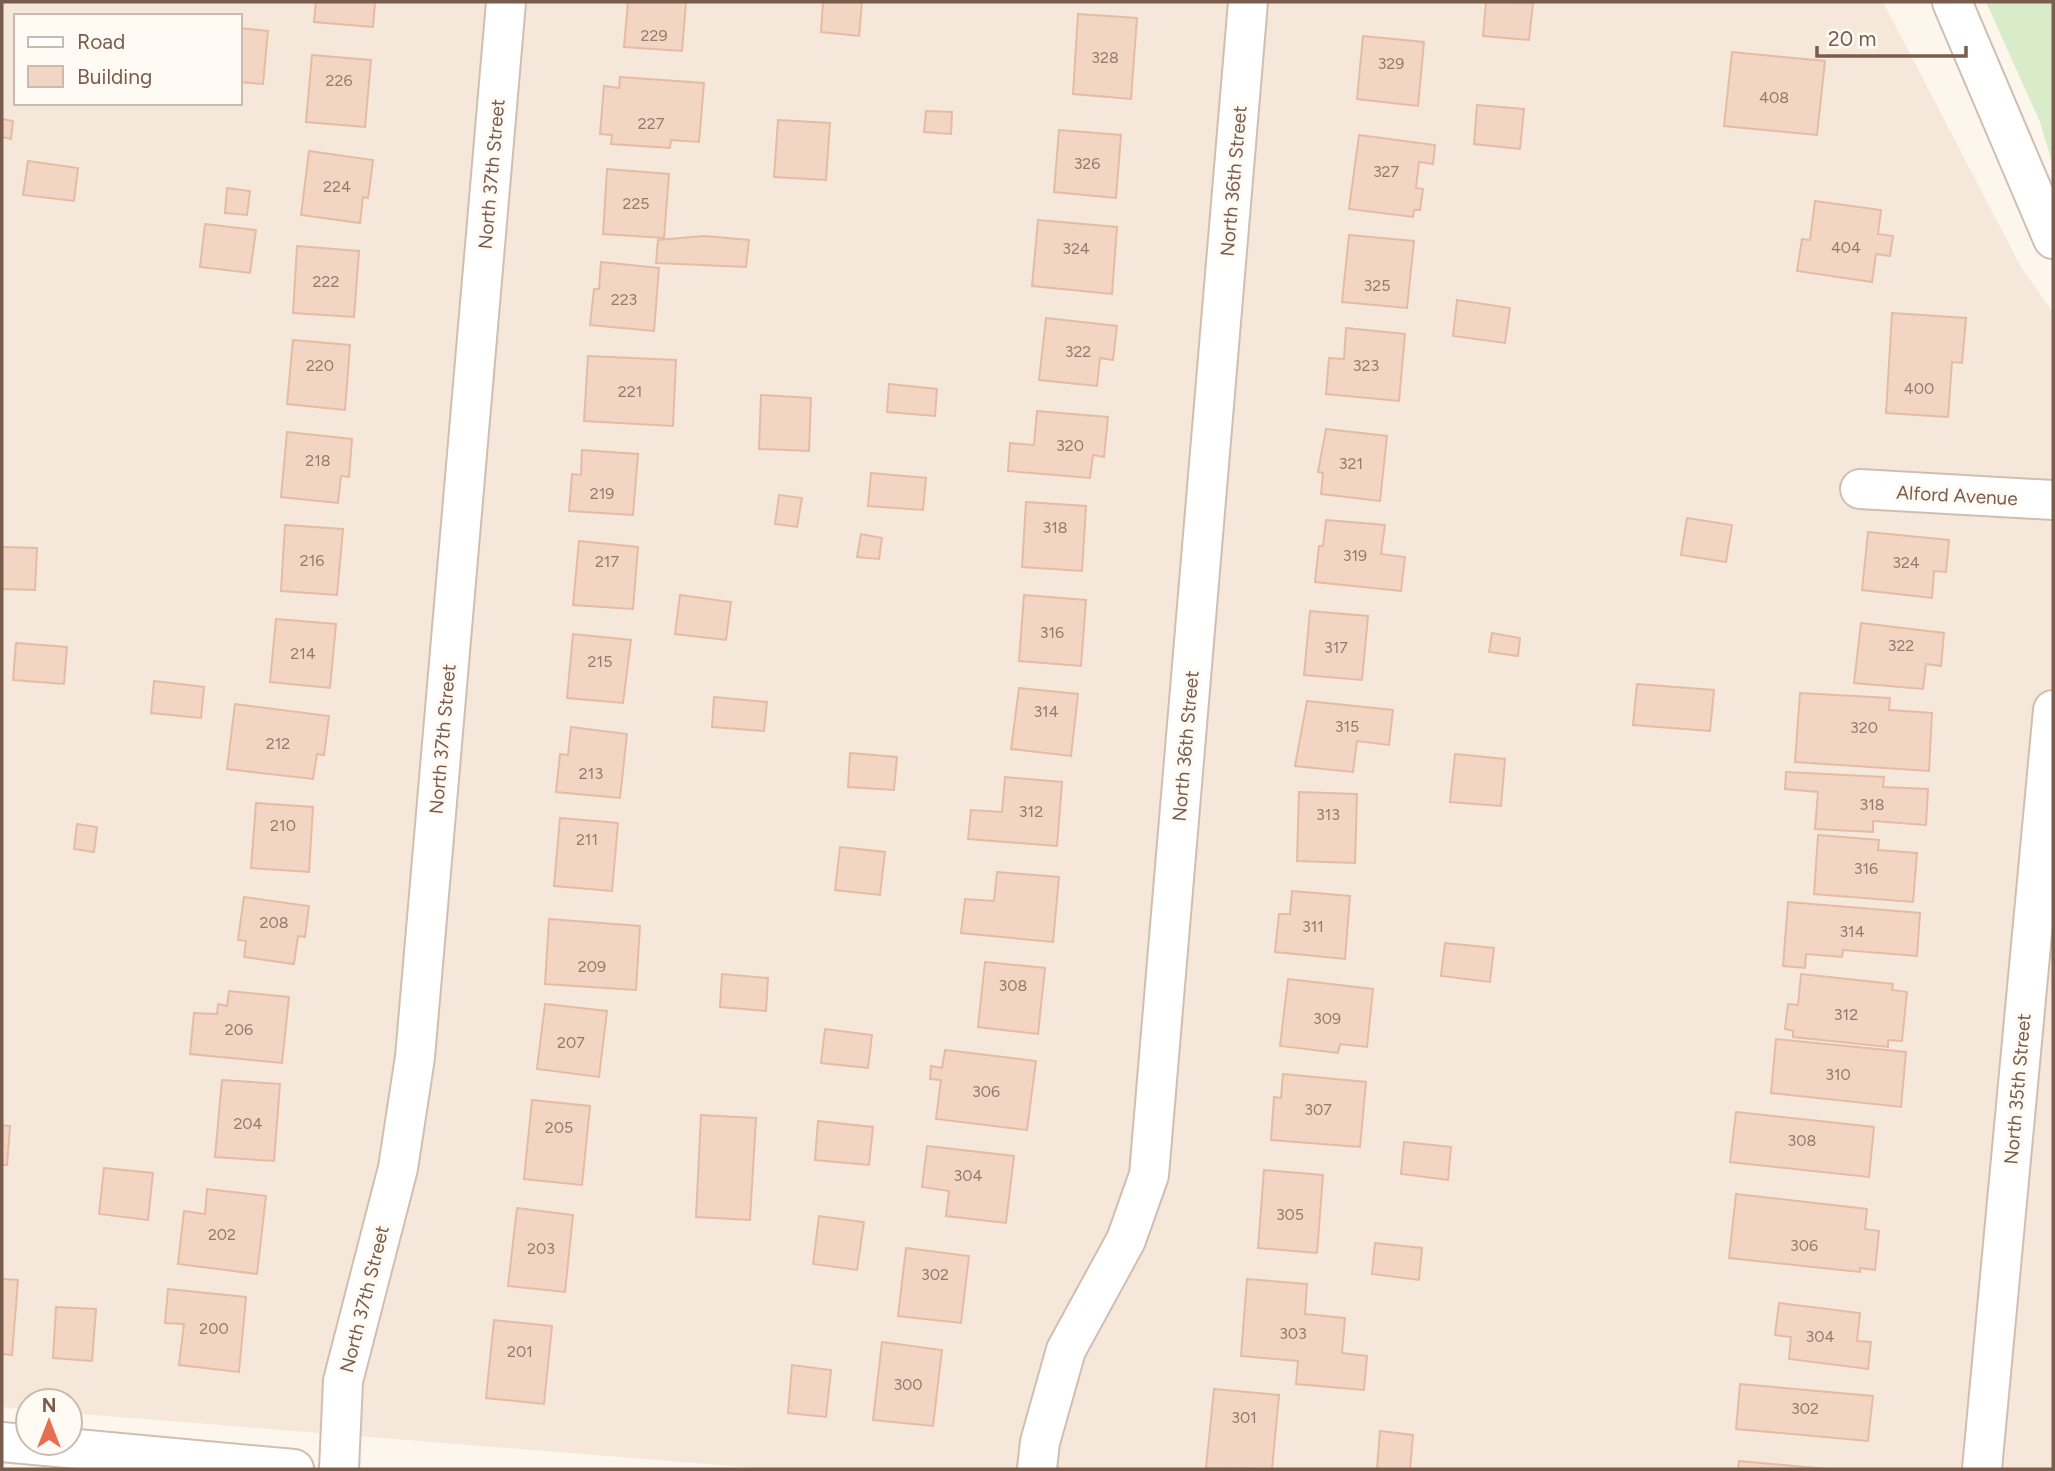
<svg xmlns="http://www.w3.org/2000/svg" width="2055" height="1471" viewBox="0 0 2055 1471" font-family="Figtree,sans-serif">
<style>
.residential{fill:#f5e8da;fill-rule:evenodd}
.green{fill:#d8ecc9}
.building{fill:#f3d5c3;stroke:#e6bba3;stroke-width:2}
.lines{fill:none;stroke-linecap:round;stroke-linejoin:round}
.minor-casing{stroke:#d1beb0;stroke-width:42}
.minor{stroke:#fff;stroke-width:38}
.labels{text-anchor:middle;stroke-width:6;stroke-linejoin:round;paint-order:stroke}
.number-label{font-size:16px;fill:#987a6a}
.street-label{font-size:19px;fill:#7a5c4d;stroke:#fffaf3}
</style>
<rect width="100%" height="100%" fill="#fdf6ec"/>
<path class="residential" d="M2 2H1883L2021 267 2053 312V1469H770L70 1413V1401H28V1409L2 1407ZM16 16H240V103H16Z"/>
<polygon class="green" points="1986,2 2053,2 2053,166 2040,122"/>
<g class="building">
<polygon points="316,2 375,2 373,27 314,22"/>
<polygon points="628,2 686,2 682,51 624,47"/>
<polygon points="823,2 862,2 859,36 821,32"/>
<polygon points="1486,2 1533,3 1529,40 1483,36"/>
<polygon points="1078,14 1137,18 1131,99 1073,94"/>
<polygon points="240,28 268,31 263,84 240,82"/>
<polygon points="1363,36 1424,42 1418,106 1357,99"/>
<polygon points="1732,52 1825,61 1817,135 1724,126"/>
<polygon points="312,55 371,60 365,127 306,122"/>
<polygon points="620,77 704,83 699,142 671,140 670,148 611,144 612,135 600,134 604,86 619,88"/>
<polygon points="1477,105 1524,109 1520,149 1474,144"/>
<polygon points="926,111 952,112 951,134 924,132"/>
<polygon points="2,119 13,121 11,139 2,137"/>
<polygon points="778,120 830,123 826,180 774,177"/>
<polygon points="1059,130 1121,135 1116,198 1054,192"/>
<polygon points="1359,135 1435,145 1433,164 1419,162 1416,188 1423,189 1420,210 1414,210 1413,217 1349,209"/>
<polygon points="309,151 373,160 369,192 368,198 363,197 360,223 301,215"/>
<polygon points="28,161 78,168 74,201 23,195"/>
<polygon points="607,169 669,174 664,238 603,234"/>
<polygon points="227,188 250,191 247,215 225,213"/>
<polygon points="1815,201 1881,210 1878,234 1893,236 1890,256 1876,254 1872,282 1797,271 1802,239 1810,240"/>
<polygon points="1038,220 1117,227 1112,294 1032,286"/>
<polygon points="205,224 256,230 250,273 200,267"/>
<polygon points="1349,235 1414,241 1407,308 1342,302"/>
<polygon points="704,236 749,240 746,267 656,263 658,240"/>
<polygon points="297,246 359,251 354,317 293,313"/>
<polygon points="601,262 659,268 654,331 590,325 594,289 599,289"/>
<polygon points="1457,300 1510,308 1505,343 1453,336"/>
<polygon points="1892,313 1966,318 1962,363 1952,362 1948,417 1886,413"/>
<polygon points="1046,318 1117,326 1113,360 1100,358 1097,386 1039,380"/>
<polygon points="1346,328 1405,334 1399,401 1326,394 1329,358 1344,359"/>
<polygon points="293,340 350,345 345,410 287,404"/>
<polygon points="588,356 676,360 673,426 584,421"/>
<polygon points="889,384 937,389 935,416 887,412"/>
<polygon points="761,395 811,398 809,451 759,449"/>
<polygon points="1037,411 1108,417 1104,457 1093,455 1090,478 1008,471 1010,443 1034,445"/>
<polygon points="1326,429 1387,436 1380,501 1321,494 1323,473 1318,472"/>
<polygon points="287,432 352,439 349,477 341,476 338,503 281,497"/>
<polygon points="582,450 638,454 633,515 569,511 572,474 581,475"/>
<polygon points="871,473 926,478 923,510 868,506"/>
<polygon points="779,495 802,498 797,527 775,524"/>
<polygon points="1026,502 1086,506 1082,571 1022,567"/>
<polygon points="1687,518 1732,525 1726,562 1681,555"/>
<polygon points="1326,520 1385,525 1381,554 1405,557 1401,591 1315,582 1319,546 1323,546"/>
<polygon points="285,525 343,529 337,595 281,591"/>
<polygon points="1868,532 1949,540 1946,572 1934,571 1932,598 1862,590"/>
<polygon points="861,534 882,538 879,559 857,557"/>
<polygon points="579,541 638,547 633,609 573,605"/>
<polygon points="2,547 37,548 35,590 2,589"/>
<polygon points="680,595 731,602 726,640 675,634"/>
<polygon points="1024,595 1086,600 1081,666 1019,661"/>
<polygon points="1310,611 1368,616 1362,680 1304,675"/>
<polygon points="276,619 336,624 330,688 270,682"/>
<polygon points="1861,623 1944,633 1941,666 1926,664 1923,689 1854,683"/>
<polygon points="1492,633 1520,638 1518,656 1489,652"/>
<polygon points="573,634 631,640 623,703 567,698"/>
<polygon points="16,643 67,647 64,684 13,680"/>
<polygon points="154,681 204,687 201,718 151,713"/>
<polygon points="1637,684 1714,690 1710,731 1633,725"/>
<polygon points="1019,688 1078,694 1071,756 1011,749"/>
<polygon points="1800,693 1890,698 1889,710 1932,713 1929,771 1795,762"/>
<polygon points="714,697 767,702 764,731 712,727"/>
<polygon points="1307,701 1393,710 1389,745 1357,741 1353,772 1295,766"/>
<polygon points="235,704 329,716 324,755 317,754 313,779 227,769"/>
<polygon points="571,727 627,734 620,798 556,792 560,754 568,755"/>
<polygon points="850,753 897,757 894,790 848,787"/>
<polygon points="1455,754 1505,759 1501,806 1450,802"/>
<polygon points="1786,772 1884,777 1883,787 1928,789 1926,825 1873,821 1873,832 1815,829 1818,792 1785,789"/>
<polygon points="1005,777 1062,782 1057,846 968,839 971,810 1002,812"/>
<polygon points="1299,792 1357,794 1355,863 1297,861"/>
<polygon points="256,803 313,807 309,872 251,868"/>
<polygon points="560,818 618,823 612,891 554,886"/>
<polygon points="77,824 97,827 94,852 74,849"/>
<polygon points="1818,835 1879,840 1878,850 1917,853 1913,902 1814,894"/>
<polygon points="840,847 885,852 880,895 835,890"/>
<polygon points="997,872 1059,877 1053,942 961,933 965,899 994,901"/>
<polygon points="1292,891 1350,896 1345,959 1275,952 1279,914 1290,914"/>
<polygon points="244,897 309,906 305,937 298,936 294,964 244,957 246,941 238,940"/>
<polygon points="1788,902 1920,913 1917,956 1843,950 1842,957 1806,954 1805,968 1783,966"/>
<polygon points="549,919 640,926 636,990 545,984"/>
<polygon points="1445,943 1494,948 1490,982 1441,976"/>
<polygon points="985,962 1045,968 1038,1034 978,1027"/>
<polygon points="722,974 768,978 766,1011 720,1007"/>
<polygon points="1801,974 1893,984 1892,990 1907,992 1902,1041 1888,1040 1888,1047 1793,1037 1793,1031 1785,1029 1788,1004 1798,1005"/>
<polygon points="1288,979 1373,989 1367,1047 1340,1044 1338,1053 1280,1046"/>
<polygon points="229,991 289,997 282,1063 190,1054 194,1013 217,1014 218,1004 227,1006"/>
<polygon points="545,1004 607,1011 599,1077 537,1069"/>
<polygon points="825,1029 872,1035 868,1068 821,1063"/>
<polygon points="1776,1039 1906,1052 1901,1107 1771,1093"/>
<polygon points="945,1050 1036,1061 1027,1130 936,1119 941,1080 930,1079 931,1066 942,1068"/>
<polygon points="1283,1074 1366,1082 1360,1147 1271,1140 1274,1097 1281,1098"/>
<polygon points="222,1080 280,1084 274,1161 215,1157"/>
<polygon points="532,1100 590,1106 582,1185 524,1179"/>
<polygon points="1736,1112 1874,1127 1869,1177 1730,1162"/>
<polygon points="701,1115 756,1118 750,1220 696,1217"/>
<polygon points="818,1121 873,1127 869,1165 815,1160"/>
<polygon points="2,1125 10,1126 7,1165 2,1165"/>
<polygon points="1404,1142 1451,1147 1448,1180 1401,1174"/>
<polygon points="927,1146 1014,1156 1006,1223 946,1216 949,1191 922,1187"/>
<polygon points="104,1168 153,1173 148,1220 99,1214"/>
<polygon points="1264,1170 1323,1175 1317,1253 1258,1248"/>
<polygon points="207,1189 266,1196 257,1274 178,1264 184,1211 205,1214"/>
<polygon points="1736,1194 1867,1209 1865,1229 1879,1231 1875,1270 1860,1268 1860,1272 1729,1258"/>
<polygon points="517,1208 573,1215 565,1292 508,1286"/>
<polygon points="819,1216 864,1222 857,1270 813,1264"/>
<polygon points="1375,1243 1422,1248 1419,1280 1372,1274"/>
<polygon points="906,1248 969,1256 961,1323 898,1316"/>
<polygon points="2,1279 18,1280 12,1355 2,1354"/>
<polygon points="1247,1279 1307,1284 1305,1314 1345,1318 1342,1353 1367,1356 1364,1390 1296,1384 1298,1361 1241,1356"/>
<polygon points="168,1289 246,1297 239,1372 179,1365 184,1324 165,1323"/>
<polygon points="1779,1303 1860,1313 1857,1341 1871,1342 1868,1369 1789,1359 1791,1337 1775,1335"/>
<polygon points="56,1307 96,1309 92,1361 53,1358"/>
<polygon points="494,1320 552,1326 544,1404 486,1398"/>
<polygon points="882,1342 942,1350 933,1426 873,1420"/>
<polygon points="792,1365 831,1370 826,1417 788,1413"/>
<polygon points="1740,1384 1873,1396 1868,1441 1736,1429"/>
<polygon points="1214,1389 1279,1395 1272,1469 1206,1468"/>
<polygon points="1380,1431 1413,1435 1410,1469 1377,1469"/>
<polygon points="1739,1461 1827,1469 1738,1469"/>
</g>
<g class="lines">
<defs>
<g id="minor">
<polyline points="1952,2 2053,239"/>
<polyline points="1860,489 2053,500"/>
<polyline points="2,1442 294,1469"/>
<polyline points="339,1469 343,1381 398,1168 415,1057 506,2"/>
<polyline points="1037,1469 1040,1442 1066,1350 1126,1240 1149,1175 1248,2"/>
<polyline points="1982,1469 2053,710"/>
</g>
</defs>
<use href="#minor" class="minor-casing"/>
<use href="#minor" class="minor"/>
</g>
<g class="labels">
<g class="number-label">
<text x="654" y="41">229</text>
<text x="1105" y="63">328</text>
<text x="1391" y="69">329</text>
<text x="339" y="86">226</text>
<text x="1774" y="103">408</text>
<text x="651" y="129">227</text>
<text x="1087" y="169">326</text>
<text x="1386" y="177">327</text>
<text x="337" y="192">224</text>
<text x="636" y="209">225</text>
<text x="1846" y="253">404</text>
<text x="1076" y="254">324</text>
<text x="326" y="287">222</text>
<text x="1377" y="291">325</text>
<text x="624" y="305">223</text>
<text x="1078" y="357">322</text>
<text x="320" y="371">220</text>
<text x="1366" y="371">323</text>
<text x="1919" y="394">400</text>
<text x="630" y="397">221</text>
<text x="1070" y="451">320</text>
<text x="318" y="466">218</text>
<text x="1351" y="469">321</text>
<text x="602" y="499">219</text>
<text x="1055" y="533">318</text>
<text x="1355" y="561">319</text>
<text x="312" y="566">216</text>
<text x="607" y="567">217</text>
<text x="1906" y="568">324</text>
<text x="1052" y="638">316</text>
<text x="1901" y="651">322</text>
<text x="1336" y="653">317</text>
<text x="303" y="659">214</text>
<text x="600" y="667">215</text>
<text x="1046" y="717">314</text>
<text x="1347" y="732">315</text>
<text x="1864" y="733">320</text>
<text x="278" y="749">212</text>
<text x="591" y="779">213</text>
<text x="1872" y="810">318</text>
<text x="1031" y="817">312</text>
<text x="1328" y="820">313</text>
<text x="283" y="831">210</text>
<text x="587" y="845">211</text>
<text x="1866" y="874">316</text>
<text x="274" y="928">208</text>
<text x="1313" y="932">311</text>
<text x="1852" y="937">314</text>
<text x="592" y="972">209</text>
<text x="1013" y="991">308</text>
<text x="1846" y="1020">312</text>
<text x="1327" y="1024">309</text>
<text x="239" y="1035">206</text>
<text x="571" y="1048">207</text>
<text x="1838" y="1080">310</text>
<text x="986" y="1097">306</text>
<text x="1318" y="1115">307</text>
<text x="248" y="1129">204</text>
<text x="559" y="1133">205</text>
<text x="1802" y="1146">308</text>
<text x="968" y="1181">304</text>
<text x="1290" y="1220">305</text>
<text x="222" y="1240">202</text>
<text x="1804" y="1251">306</text>
<text x="541" y="1254">203</text>
<text x="935" y="1280">302</text>
<text x="214" y="1334">200</text>
<text x="1293" y="1339">303</text>
<text x="1820" y="1342">304</text>
<text x="520" y="1357">201</text>
<text x="908" y="1390">300</text>
<text x="1805" y="1414">302</text>
<text x="1244" y="1423">301</text>
</g>
<g class="street-label">
<text transform="translate(491 174) rotate(-85)" y="7">North 37th Street</text>
<text transform="translate(1233 181) rotate(-85)" y="7">North 36th Street</text>
<text transform="translate(1957 495) rotate(3)" y="7">Alford Avenue</text>
<text transform="translate(442 739) rotate(-85)" y="7">North 37th Street</text>
<text transform="translate(1185 746) rotate(-85)" y="7">North 36th Street</text>
<text transform="translate(2017 1089) rotate(-85)" y="7">North 35th Street</text>
<text transform="translate(364 1299) rotate(-76)" y="7">North 37th Street</text>
</g>
</g>
<rect width="2055" height="1471" fill="none" stroke="#7a5c4d" stroke-width="7"/>
<rect x="14" y="14" width="228" height="91" fill="#fffaf3" stroke="#cabbb1" stroke-width="2"/>
<rect x="28" y="37" width="35" height="10" fill="#ffffff" stroke="#cabbb1" stroke-width="2"/>
<text x="77" y="49" font-size="21" fill="#7a5c4d">Road</text>
<rect x="28" y="66" width="35" height="21" fill="#f3d5c3" stroke="#cabbb1" stroke-width="2"/>
<text x="77" y="84" font-size="21" fill="#7a5c4d">Building</text>
<g transform="translate(49 1422)"><circle r="33" fill="#fffaf3" stroke="#cabbb1" stroke-width="2"/>
<path d="M0-5L12 26L0 18L-12 26Z" fill="#e76f51"/>
<text y="-10" font-size="19" font-weight="bold" text-anchor="middle" fill="#7a5c4d">N</text>
</g>
<path d="M1817 46v10h149v-10" fill="none" stroke="#7a5c4d" stroke-width="3.5"/>
<text x="1828" y="46" font-size="21" fill="#7a5c4d" stroke="#fffaf3" stroke-width="5" paint-order="stroke">20 m</text>
</svg>
